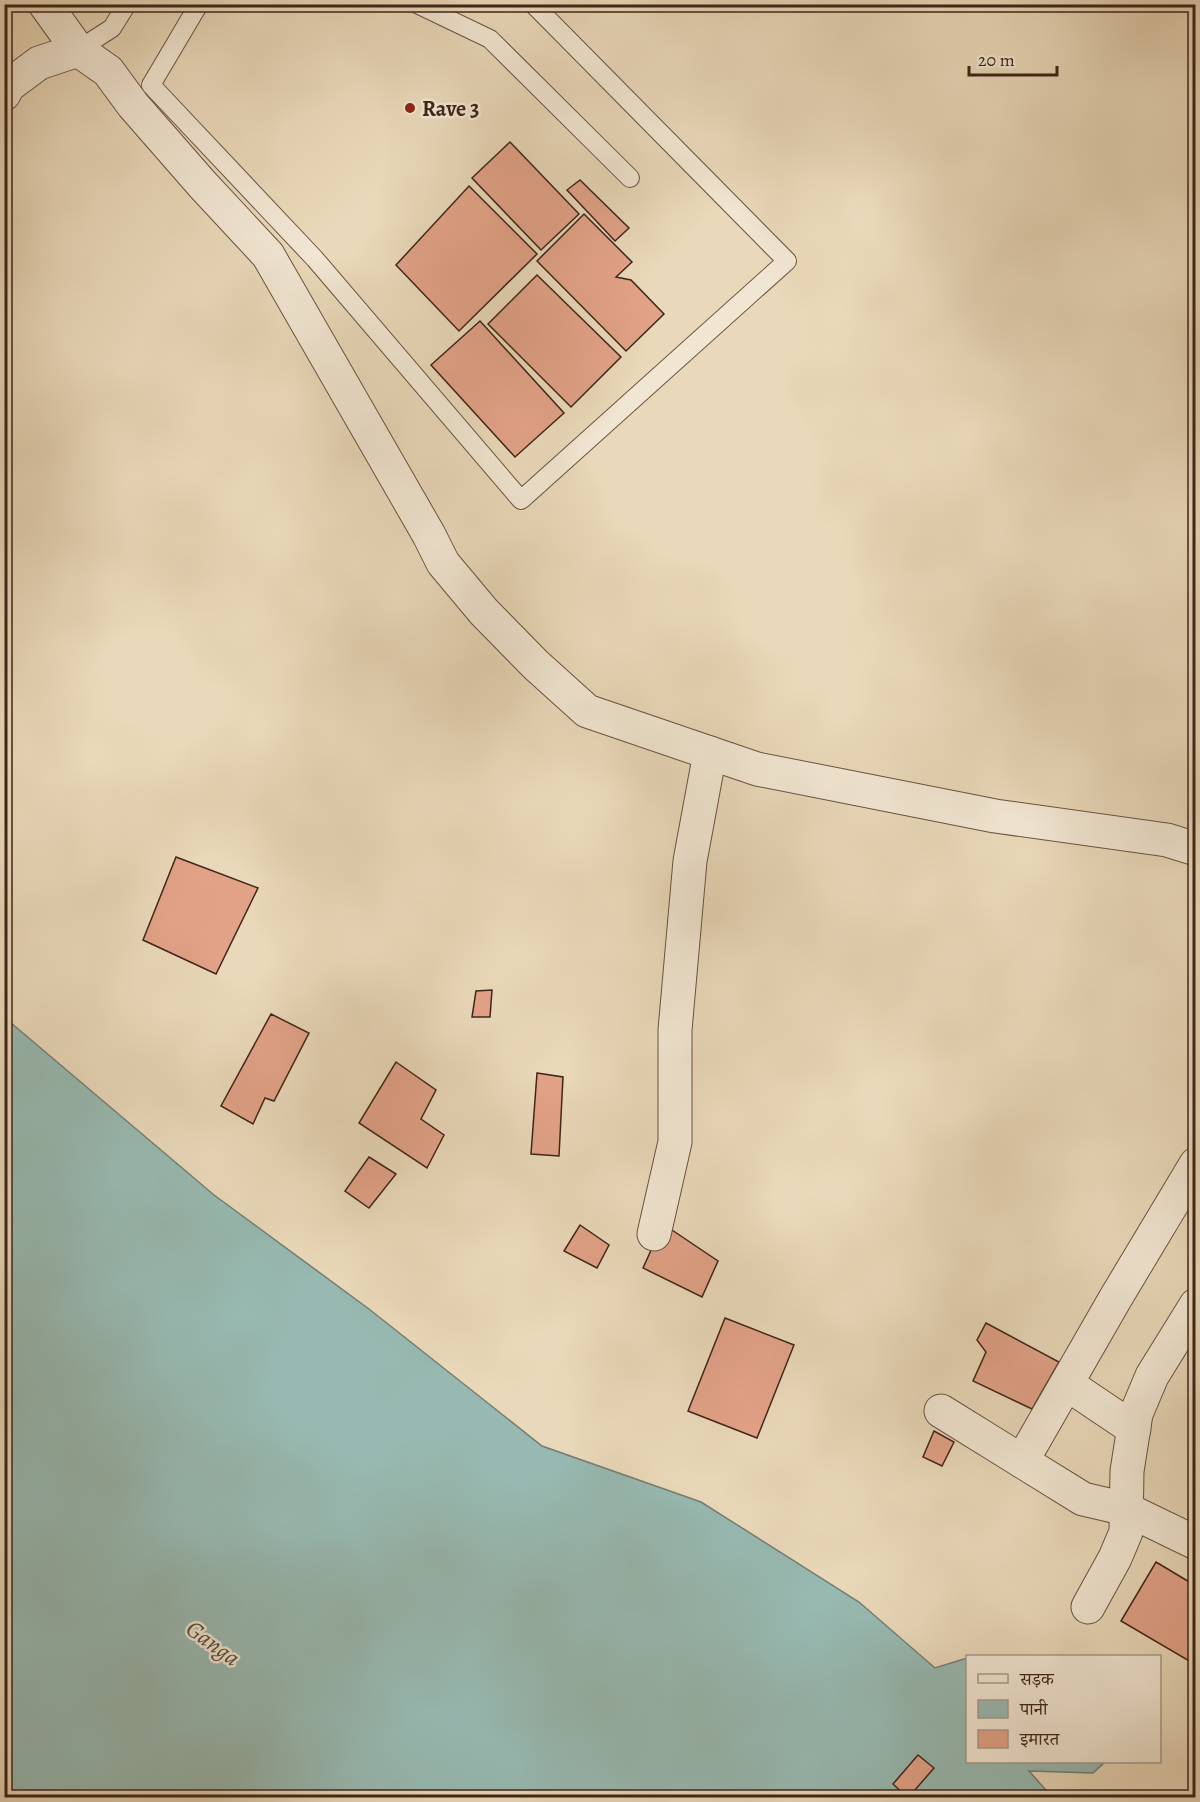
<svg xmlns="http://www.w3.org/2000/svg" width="1200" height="1802" viewBox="0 0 1200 1802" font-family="Alegreya,'Noto Serif Devanagari',serif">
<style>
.water{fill:#97b9b1;stroke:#737e74;stroke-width:1.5}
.building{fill:#e2a288;stroke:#3e2518;stroke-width:1.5}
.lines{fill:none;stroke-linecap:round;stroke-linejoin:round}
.lane-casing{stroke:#695240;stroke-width:20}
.street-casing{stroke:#695240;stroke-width:35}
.lane{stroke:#f1e6d2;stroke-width:18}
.street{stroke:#f1e6d2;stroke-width:33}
.poi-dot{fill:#8f2418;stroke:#f1e6d2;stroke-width:2}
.labels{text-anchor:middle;stroke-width:5;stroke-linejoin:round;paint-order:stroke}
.poi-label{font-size:22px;font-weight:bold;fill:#3e2518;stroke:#f1e6d2;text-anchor:start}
.water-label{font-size:24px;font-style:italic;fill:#544a3e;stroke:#f1e6d2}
</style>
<rect width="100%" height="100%" fill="#e9d8b9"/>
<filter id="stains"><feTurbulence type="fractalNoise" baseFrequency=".00333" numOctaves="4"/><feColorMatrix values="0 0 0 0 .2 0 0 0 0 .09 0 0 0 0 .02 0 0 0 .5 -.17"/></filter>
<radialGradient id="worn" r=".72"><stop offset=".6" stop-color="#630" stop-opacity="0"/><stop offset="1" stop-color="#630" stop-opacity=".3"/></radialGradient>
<polygon class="water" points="4,1017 214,1195 369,1309 542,1446 701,1502 859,1602 935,1668 967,1658 968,1762 1105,1762 1093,1773 1029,1771 1053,1798 5,1797"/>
<g class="building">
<polygon points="510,142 579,214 541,250 472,178"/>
<polygon points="580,180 629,228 615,241 567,190"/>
<polygon points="469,186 537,254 459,331 396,265"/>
<polygon points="584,214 632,262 616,277 631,280 664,314 626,351 537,261"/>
<polygon points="537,275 621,357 571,407 488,324"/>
<polygon points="480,321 564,413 515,457 431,365"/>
<polygon points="176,857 258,888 216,974 143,940"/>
<polygon points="492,990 490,1017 472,1017 476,991"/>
<polygon points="271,1014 309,1033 274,1101 265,1098 253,1124 221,1106"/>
<polygon points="396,1062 436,1090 421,1119 444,1135 427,1168 359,1123"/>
<polygon points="537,1073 563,1077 559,1156 531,1154"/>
<polygon points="369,1157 396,1174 369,1208 345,1191"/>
<polygon points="663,1224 718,1261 702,1297 643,1268"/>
<polygon points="580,1225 609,1245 597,1268 564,1251"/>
<polygon points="725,1318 794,1345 757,1438 688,1411"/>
<polygon points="986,1323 1059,1362 1032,1409 973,1381 986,1352 977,1340"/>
<polygon points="934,1431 954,1442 942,1466 923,1457"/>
<polygon points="1156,1562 1196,1586 1196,1610 1190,1619 1196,1622 1196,1665 1121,1621"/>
<polygon points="918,1755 934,1768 908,1798 893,1784"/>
</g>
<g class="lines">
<defs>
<g id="lane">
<polyline points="199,4 151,85 315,259 521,500 787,261 533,4"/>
<polyline points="417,4 490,39 630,178"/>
<polyline points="78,50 112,28 127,4"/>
</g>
<g id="street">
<polyline points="78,50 108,71 133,105 202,184 268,255 429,535 443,563 484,612 536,665 587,711 757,769 995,816 1167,840 1196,849"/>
<polyline points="4,94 8,86 39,63 78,50 45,4"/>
<polyline points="654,1234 675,1142 675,1030 690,861 710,753"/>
<polyline points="1067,1384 1134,1429"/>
<polyline points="941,1411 1083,1499 1126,1509 1196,1543"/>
<polyline points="1022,1461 1115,1299 1196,1164"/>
<polyline points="1088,1607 1115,1558 1126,1532 1127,1471 1136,1414 1152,1376 1196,1305"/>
</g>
</defs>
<use href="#lane" class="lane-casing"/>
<use href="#street" class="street-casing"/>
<use href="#lane" class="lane"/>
<use href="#street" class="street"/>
</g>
<circle class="poi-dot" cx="410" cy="108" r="6"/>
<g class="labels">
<g class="poi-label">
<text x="422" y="116">Rave 3</text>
</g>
<g class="water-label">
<text transform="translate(213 1643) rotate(36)" y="8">Ganga</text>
</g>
</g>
<rect width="1200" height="1802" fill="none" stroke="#e9d8b9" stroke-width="24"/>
<rect x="6" y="6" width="1188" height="1790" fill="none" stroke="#3e2518" stroke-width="3"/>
<rect x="12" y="12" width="1176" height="1778" fill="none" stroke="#3e2518" stroke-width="1.5"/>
<rect x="966" y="1655" width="195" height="108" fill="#f1e6d2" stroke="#a99988" stroke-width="1.5"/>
<rect x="978" y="1674" width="30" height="9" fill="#f1e6d2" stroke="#a99988" stroke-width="1.5"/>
<text x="1020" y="1685" font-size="18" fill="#3e2518">सड़क</text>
<rect x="978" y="1700" width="30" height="18" fill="#97b9b1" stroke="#a99988" stroke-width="1.5"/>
<text x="1020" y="1715" font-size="18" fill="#3e2518">पानी</text>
<rect x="978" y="1730" width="30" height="18" fill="#e2a288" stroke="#a99988" stroke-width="1.5"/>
<text x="1020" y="1745" font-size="18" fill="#3e2518">इमारत</text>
<path d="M969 66v9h88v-9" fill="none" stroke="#3e2518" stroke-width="3"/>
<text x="978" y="66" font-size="18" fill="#3e2518" stroke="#f1e6d2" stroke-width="4.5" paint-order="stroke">20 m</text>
<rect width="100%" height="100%" filter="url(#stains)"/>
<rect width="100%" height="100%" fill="url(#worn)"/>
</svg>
